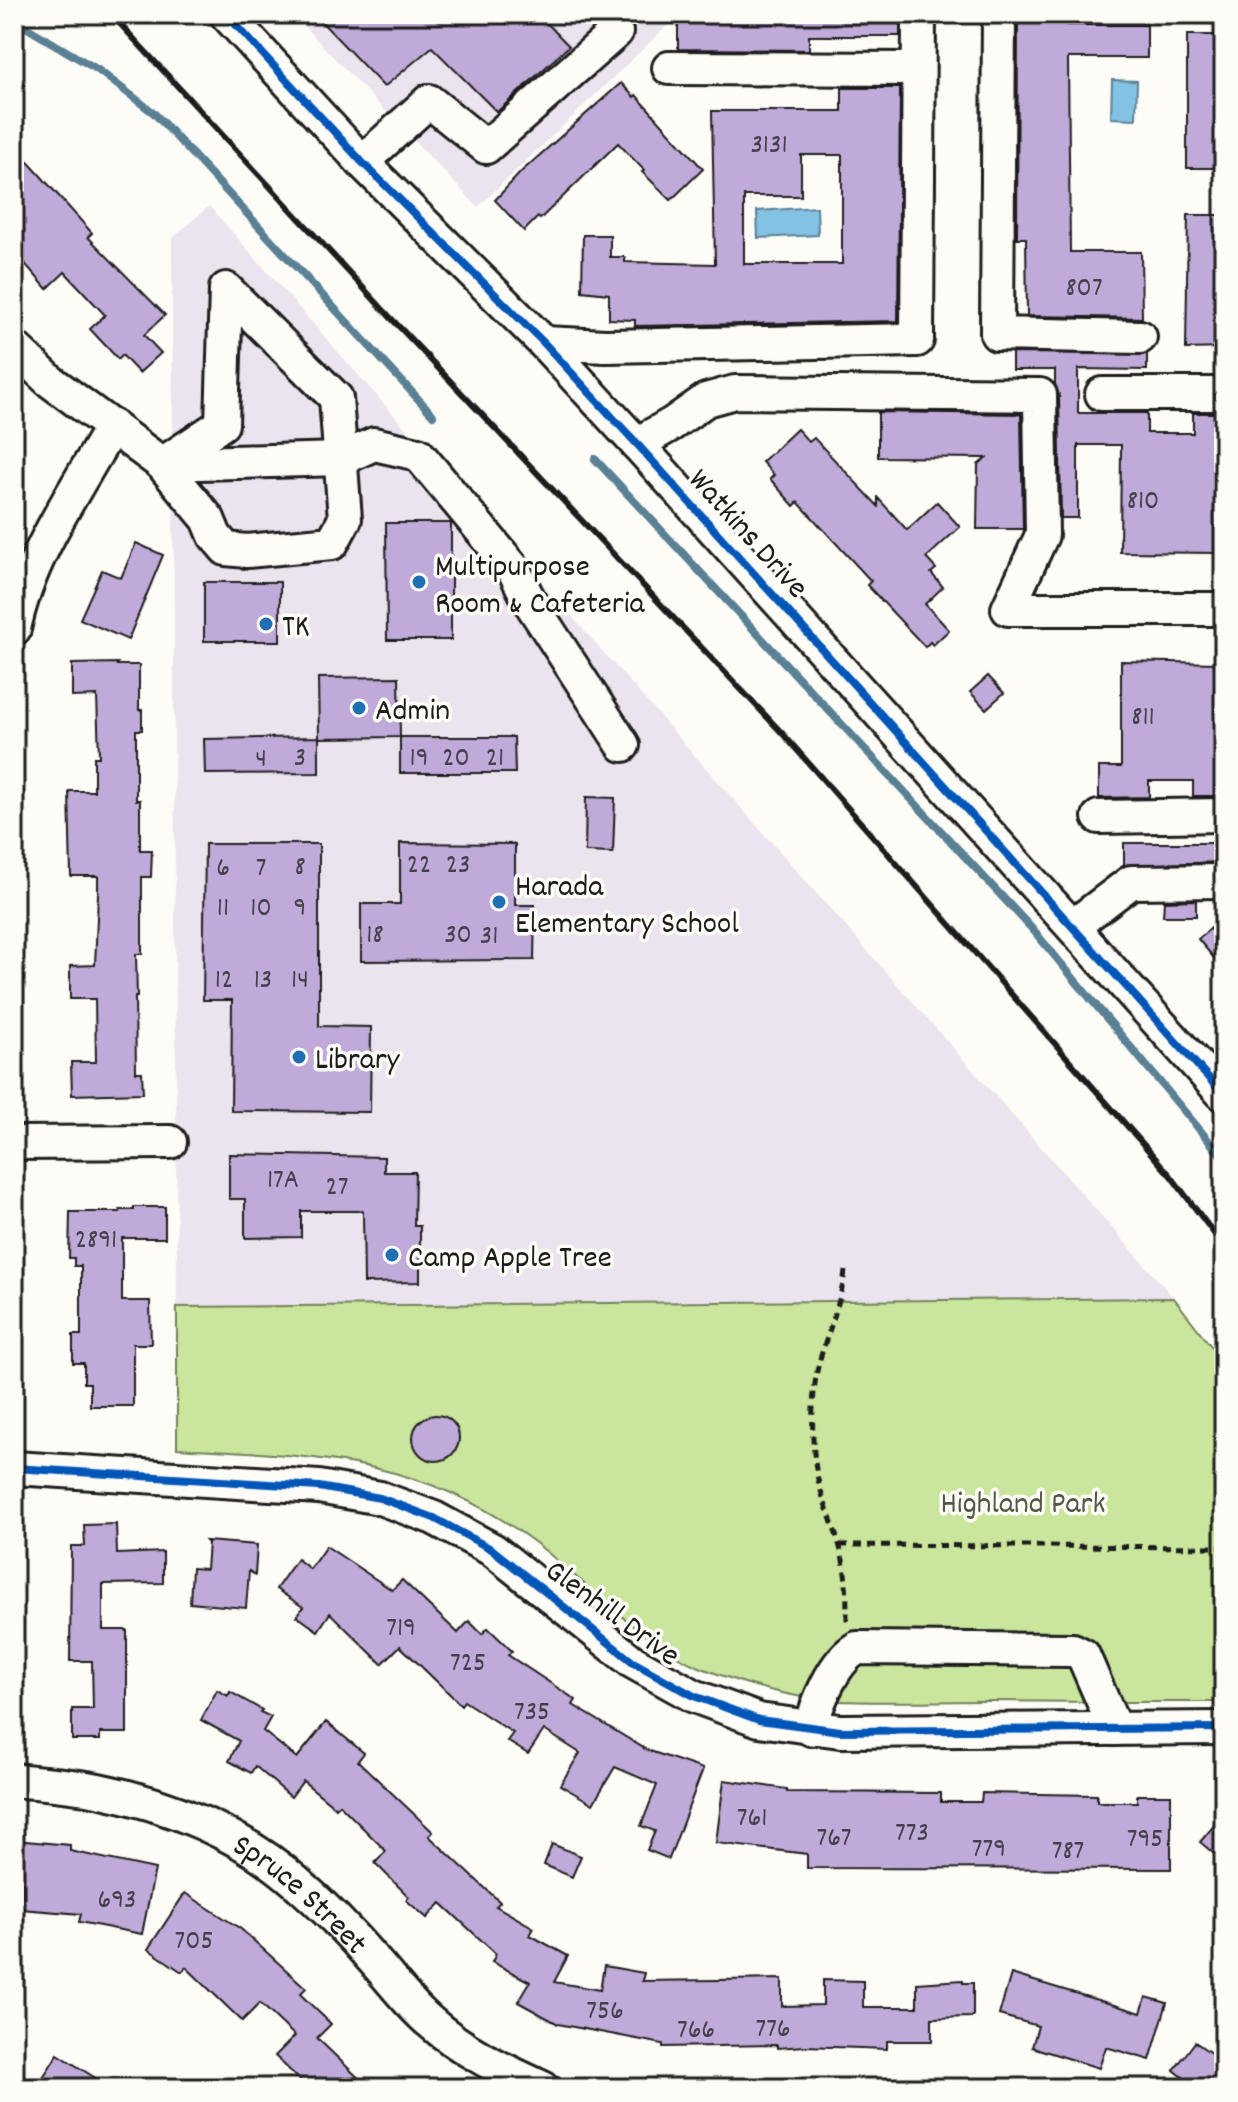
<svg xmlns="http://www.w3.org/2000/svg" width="1238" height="2102" viewBox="0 0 1238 2102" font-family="Dekko,sans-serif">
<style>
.built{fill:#ebe3ee}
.green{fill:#cae69d;stroke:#73815c;stroke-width:2}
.water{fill:#84c2e4;stroke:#5a8094;stroke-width:2}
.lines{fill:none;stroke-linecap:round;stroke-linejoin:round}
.stream{stroke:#5a8094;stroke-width:8}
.building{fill:#c0aad9;stroke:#1c1c1c;stroke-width:2;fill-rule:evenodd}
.minor-casing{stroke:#1c1c1c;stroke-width:38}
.path{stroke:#1c1c1c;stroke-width:5;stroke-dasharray:8 6;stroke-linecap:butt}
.minor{stroke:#fdfcf7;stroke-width:32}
.rail{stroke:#1c1c1c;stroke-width:6}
.cycleway-casing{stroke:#fdfcf7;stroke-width:13}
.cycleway{stroke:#0057b8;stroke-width:8}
.poi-dot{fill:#1f6fb2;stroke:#fdfcf7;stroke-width:3}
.labels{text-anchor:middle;stroke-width:7;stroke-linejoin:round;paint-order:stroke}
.number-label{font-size:28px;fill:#45404b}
.street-label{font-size:32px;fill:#1c1c1c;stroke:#fdfcf7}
.poi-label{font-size:32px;fill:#1c1c1c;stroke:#fdfcf7;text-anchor:start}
.park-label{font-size:32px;fill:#505943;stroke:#fdfcf7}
</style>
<rect width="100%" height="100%" fill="#fdfcf7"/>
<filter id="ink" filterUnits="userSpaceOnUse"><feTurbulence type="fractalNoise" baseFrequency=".0125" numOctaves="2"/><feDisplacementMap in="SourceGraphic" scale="16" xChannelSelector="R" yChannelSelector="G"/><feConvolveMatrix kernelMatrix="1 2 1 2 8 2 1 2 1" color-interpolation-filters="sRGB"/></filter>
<g filter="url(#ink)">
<g class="built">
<polygon points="292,14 669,14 669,24 478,207"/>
<polygon points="209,206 1174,1298 177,1307 172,239"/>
</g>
<path class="green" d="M1174 1298 1224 1363V1702C1143 1702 1063 1702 982 1701 934 1701 885 1703 837 1701 794 1699 742 1684 702 1668 641 1644 586 1581 533 1541 420 1456 312 1456 177 1448V1307Z"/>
<g class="water">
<polygon points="1112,80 1137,81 1136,119 1111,118"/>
<polygon points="817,207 818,235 758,238 757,211"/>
</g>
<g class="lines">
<g class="stream">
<polyline points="14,20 98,70 154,113 433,415"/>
<polyline points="595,459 1034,931 1224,1159"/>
</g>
</g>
<g class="building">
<polygon points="314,14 538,14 569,46 497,112 432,47 384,87"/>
<polygon points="678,14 900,14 900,36 809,36 809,50 678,49"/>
<polygon points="1018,14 1068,14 1068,25 1147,25 1147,58 1068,58 1070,252 1141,252 1142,318 1027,316 1026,238 1017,238"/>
<rect x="1187" y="35" width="37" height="133"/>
<polygon points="621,83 634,97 636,95 703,169 671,200 642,172 644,170 618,143 540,219 538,217 524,231 495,200 522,171"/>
<path d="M842 88H900L898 321 635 326V320L609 319V294L582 291 583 235H610V257H625V262L715 264 712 111H842ZM801 155H842V264H744V196H801Z"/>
<polygon points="14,146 92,233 88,237 165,315 144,335 161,353 139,373 122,355 118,359 90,329 105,315 65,272 47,289 14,251"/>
<polygon points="1188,215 1224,215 1224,348 1186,349"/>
<polygon points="1012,353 1147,354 1147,370 1078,369 1078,413 1147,413 1147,433 1193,433 1193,413 1224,413 1224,437 1219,437 1219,553 1120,552 1121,445 1078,445 1078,518 1061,518 1059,395 1055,384 1055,370 1012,370"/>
<polygon points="878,412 1021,414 1023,529 977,529 978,465 986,458 878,457"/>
<polygon points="797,429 809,442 814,438 878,506 878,498 907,530 937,502 960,527 926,558 936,569 931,573 943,587 925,604 949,630 933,645 930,642 925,647 867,585 871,581 798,502 794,506 770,479 774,475 762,462"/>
<polygon points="386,523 451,523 451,640 387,640"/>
<polygon points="136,543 163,555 128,640 80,619 102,570 121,578"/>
<rect x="204" y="582" width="76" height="59"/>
<polygon points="1121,661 1219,663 1218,778 1224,778 1224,796 1193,796 1193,781 1149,781 1149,797 1099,798 1099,767 1121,767"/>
<polygon points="118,663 117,665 139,665 139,710 142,710 142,730 136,730 136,800 140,800 140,850 152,850 151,877 142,877 142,954 136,954 137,997 135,997 136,1072 142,1072 143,1093 72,1095 71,1062 96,1062 95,999 70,999 70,966 95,965 98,894 98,876 71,876 69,791 94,791 94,757 99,757 97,696 72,697 72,664"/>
<polygon points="988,676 1004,693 986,709 970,692"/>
<polygon points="399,677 400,737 319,738 319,773 205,774 204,739 319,737 318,678"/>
<polygon points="400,737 514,737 515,773 400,773"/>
<polygon points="586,797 615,798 613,853 585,852"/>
<polygon points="400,843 515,844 515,905 535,905 534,960 361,961 361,904 400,904"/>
<polygon points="1124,843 1224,843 1224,862 1124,865"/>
<polygon points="205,844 319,844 319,1026 371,1027 370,1112 231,1111 232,1000 203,1000"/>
<polygon points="1196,900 1196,916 1163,916 1164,901"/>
<polygon points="1224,917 1224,970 1198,939"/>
<polygon points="229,1154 384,1157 384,1172 415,1172 414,1226 420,1226 420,1282 364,1283 363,1211 301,1211 301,1237 245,1238 245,1199 229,1199"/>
<polygon points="134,1207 165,1207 165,1238 122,1238 122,1301 150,1301 151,1344 133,1344 133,1406 90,1406 90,1383 84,1383 84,1363 73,1363 73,1335 81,1335 81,1266 74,1266 74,1258 69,1258 70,1212 120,1212 120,1210 134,1210"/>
<circle cx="436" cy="1438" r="23"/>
<polygon points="116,1524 117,1554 163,1552 163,1583 103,1584 103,1630 127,1630 127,1733 100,1733 100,1740 72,1740 72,1709 93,1709 92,1661 70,1661 71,1546 85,1546 84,1525"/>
<polygon points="206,1541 257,1545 255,1575 249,1571 246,1608 190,1603 192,1568 206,1569 208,1543"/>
<polygon points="326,1546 392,1590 402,1580 458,1633 469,1621 482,1634 488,1628 512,1651 508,1655 576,1700 573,1705 647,1750 703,1769 669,1859 647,1850 655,1831 641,1826 657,1785 615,1767 593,1804 560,1785 580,1753 544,1730 528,1754 507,1741 513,1733 464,1701 461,1705 400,1646 382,1664 330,1613 318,1631 297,1616 303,1607 276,1589 297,1559 310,1569"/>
<polygon points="217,1690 228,1696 230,1692 262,1710 260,1712 271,1717 263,1731 297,1758 326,1722 364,1753 358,1761 433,1832 429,1836 500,1902 496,1906 534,1928 530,1935 568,1956 554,1982 600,1990 604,1966 644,1973 642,1981 782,1979 782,2006 823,2005 823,1980 863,1981 863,2007 917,2007 917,1983 963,1980 963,1983 973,1983 973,2017 932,2018 932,2041 887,2041 887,2049 805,2046 777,2048 777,2045 663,2047 663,2044 558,2024 518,2002 530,1982 492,1962 496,1954 441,1903 427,1918 406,1900 409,1897 375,1863 386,1851 339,1804 336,1808 303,1781 291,1797 255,1766 251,1773 229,1761 239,1741 201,1720"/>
<polygon points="724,1780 787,1789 787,1792 941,1793 941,1802 981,1802 982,1793 1097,1795 1097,1802 1137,1802 1137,1795 1171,1795 1171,1869 807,1868 807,1854 716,1843"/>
<polygon points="1224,1814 1224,1862 1200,1842"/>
<polygon points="14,1840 70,1845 70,1851 155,1869 142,1934 79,1922 81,1914 21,1909 23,1882 14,1881"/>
<polygon points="552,1844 581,1856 572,1877 544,1865"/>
<polygon points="185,1893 241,1929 306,1988 300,1994 331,2024 317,2038 369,2088 308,2088 275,2056 295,2036 260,2003 242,2021 186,1967 182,1972 148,1949"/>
<polygon points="1011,1974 1141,2013 1146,1997 1167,2003 1150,2060 1106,2047 1099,2068 1032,2047 1038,2026 999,2015"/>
<polygon points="1195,2042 1224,2062 1224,2088 1197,2088 1174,2070"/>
<polygon points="58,2054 111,2088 36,2088"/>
</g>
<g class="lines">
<defs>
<g id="minor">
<polyline points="226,14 362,162 544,343 637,444 1224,1095"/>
<polyline points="999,14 997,334 1140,337"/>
<polyline points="669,68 918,69"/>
<polyline points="362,162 429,101 486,147 616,32"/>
<polyline points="544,343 606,346 917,340 919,14"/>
<polyline points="14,347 50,381 162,464 208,519 215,536 226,549 247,551 332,543 345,519 336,398 226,289 222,424 162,464"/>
<polyline points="1102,394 1224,394"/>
<polyline points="637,444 672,424 706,400 735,392 1040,395 1042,535 1008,609 1224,609"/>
<polyline points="162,464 341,459 374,444 418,454 513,568 530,602 623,745"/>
<path d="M14 629C29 556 76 490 112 426"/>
<polyline points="1099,817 1224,815"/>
<polyline points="1073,926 1131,882 1224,881"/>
<polyline points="14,1143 170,1142"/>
<polyline points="14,1468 319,1487 380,1498 434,1518 493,1550 633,1662 694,1696 759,1720 840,1731 1224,1728"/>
<path d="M811 1729C816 1704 834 1661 857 1648L1073 1650 1083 1655 1115 1729"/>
<path id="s1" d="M14 1780C42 1783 71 1785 98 1790 167 1804 242 1834 295 1881 324 1906 351 1934 376 1963 393 1982 409 2004 429 2021 462 2051 503 2070 543 2088"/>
</g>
</defs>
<use href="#minor" class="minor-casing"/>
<g class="path">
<path d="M845 1271C841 1302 829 1329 820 1359 811 1389 811 1438 816 1469 820 1496 832 1519 839 1544 847 1570 847 1597 847 1623"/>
<polyline points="840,1545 1224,1547"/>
</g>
<use href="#minor" class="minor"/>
<polyline class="rail" points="111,14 390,317 783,734 1171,1176 1224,1247"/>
<defs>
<g id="cycleway">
<polyline points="226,14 362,162 544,343 637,444 1224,1095"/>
<polyline points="14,1468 319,1487 380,1498 434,1518 493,1550 633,1662 694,1696 759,1720 840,1731 1224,1728"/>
</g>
</defs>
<use href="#cycleway" class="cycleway-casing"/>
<use href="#cycleway" class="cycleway"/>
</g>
</g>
<g class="poi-dot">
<circle cx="419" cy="582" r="8"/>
<circle cx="266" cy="624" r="8"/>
<circle cx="359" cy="708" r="8"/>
<circle cx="499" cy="902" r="8"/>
<circle cx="299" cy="1057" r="8"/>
<circle cx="392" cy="1255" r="8"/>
</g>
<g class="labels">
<g class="number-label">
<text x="769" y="152">3131</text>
<text x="1084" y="295">807</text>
<text x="1143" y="508">810</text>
<text x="1143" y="724">811</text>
<text x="300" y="765">3</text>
<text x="419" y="765">19</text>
<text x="456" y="765">20</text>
<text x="495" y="765">21</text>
<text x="261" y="766">4</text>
<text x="419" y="872">22</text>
<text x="458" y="872">23</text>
<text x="300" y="874">8</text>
<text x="223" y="875">6</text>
<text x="261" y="875">7</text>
<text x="223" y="915">11</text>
<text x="261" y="915">10</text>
<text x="300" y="915">9</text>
<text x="375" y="942">18</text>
<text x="458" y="942">30</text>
<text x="489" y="943">31</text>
<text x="224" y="987">12</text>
<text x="263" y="987">13</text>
<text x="300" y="987">14</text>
<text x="283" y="1187">17A</text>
<text x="337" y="1194">27</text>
<text x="96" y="1247">2891</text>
<text x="401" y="1635">719</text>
<text x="468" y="1670">725</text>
<text x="532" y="1719">735</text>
<text x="752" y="1825">761</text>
<text x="912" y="1840">773</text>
<text x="834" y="1845">767</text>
<text x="1145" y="1846">795</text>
<text x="989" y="1856">779</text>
<text x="1068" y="1858">787</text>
<text x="117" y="1907">693</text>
<text x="194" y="1948">705</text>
<text x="605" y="2018">756</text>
<text x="773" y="2036">776</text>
<text x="696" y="2037">766</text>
</g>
<g class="street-label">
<text transform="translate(750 532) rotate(48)" y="11">Watkins Drive</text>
<text transform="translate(614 1611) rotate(36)" y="11">Glenhill Drive</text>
<text dy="11" stroke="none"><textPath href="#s1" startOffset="316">Spruce Street</textPath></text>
</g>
<g class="poi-label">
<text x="435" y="575">Multipurpose<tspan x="435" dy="37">Room &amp; Cafeteria</tspan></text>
<text x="282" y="635">TK</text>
<text x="375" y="719">Admin</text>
<text x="515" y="895">Harada<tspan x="515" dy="37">Elementary School</tspan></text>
<text x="315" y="1068">Library</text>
<text x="408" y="1266">Camp Apple Tree</text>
</g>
<g class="park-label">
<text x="1023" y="1512">Highland Park</text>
</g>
</g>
<rect width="1238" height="2102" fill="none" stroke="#fdfcf7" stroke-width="48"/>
<rect x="24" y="24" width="1190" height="2054" fill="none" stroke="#1c1c1c" stroke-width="3" filter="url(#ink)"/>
</svg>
